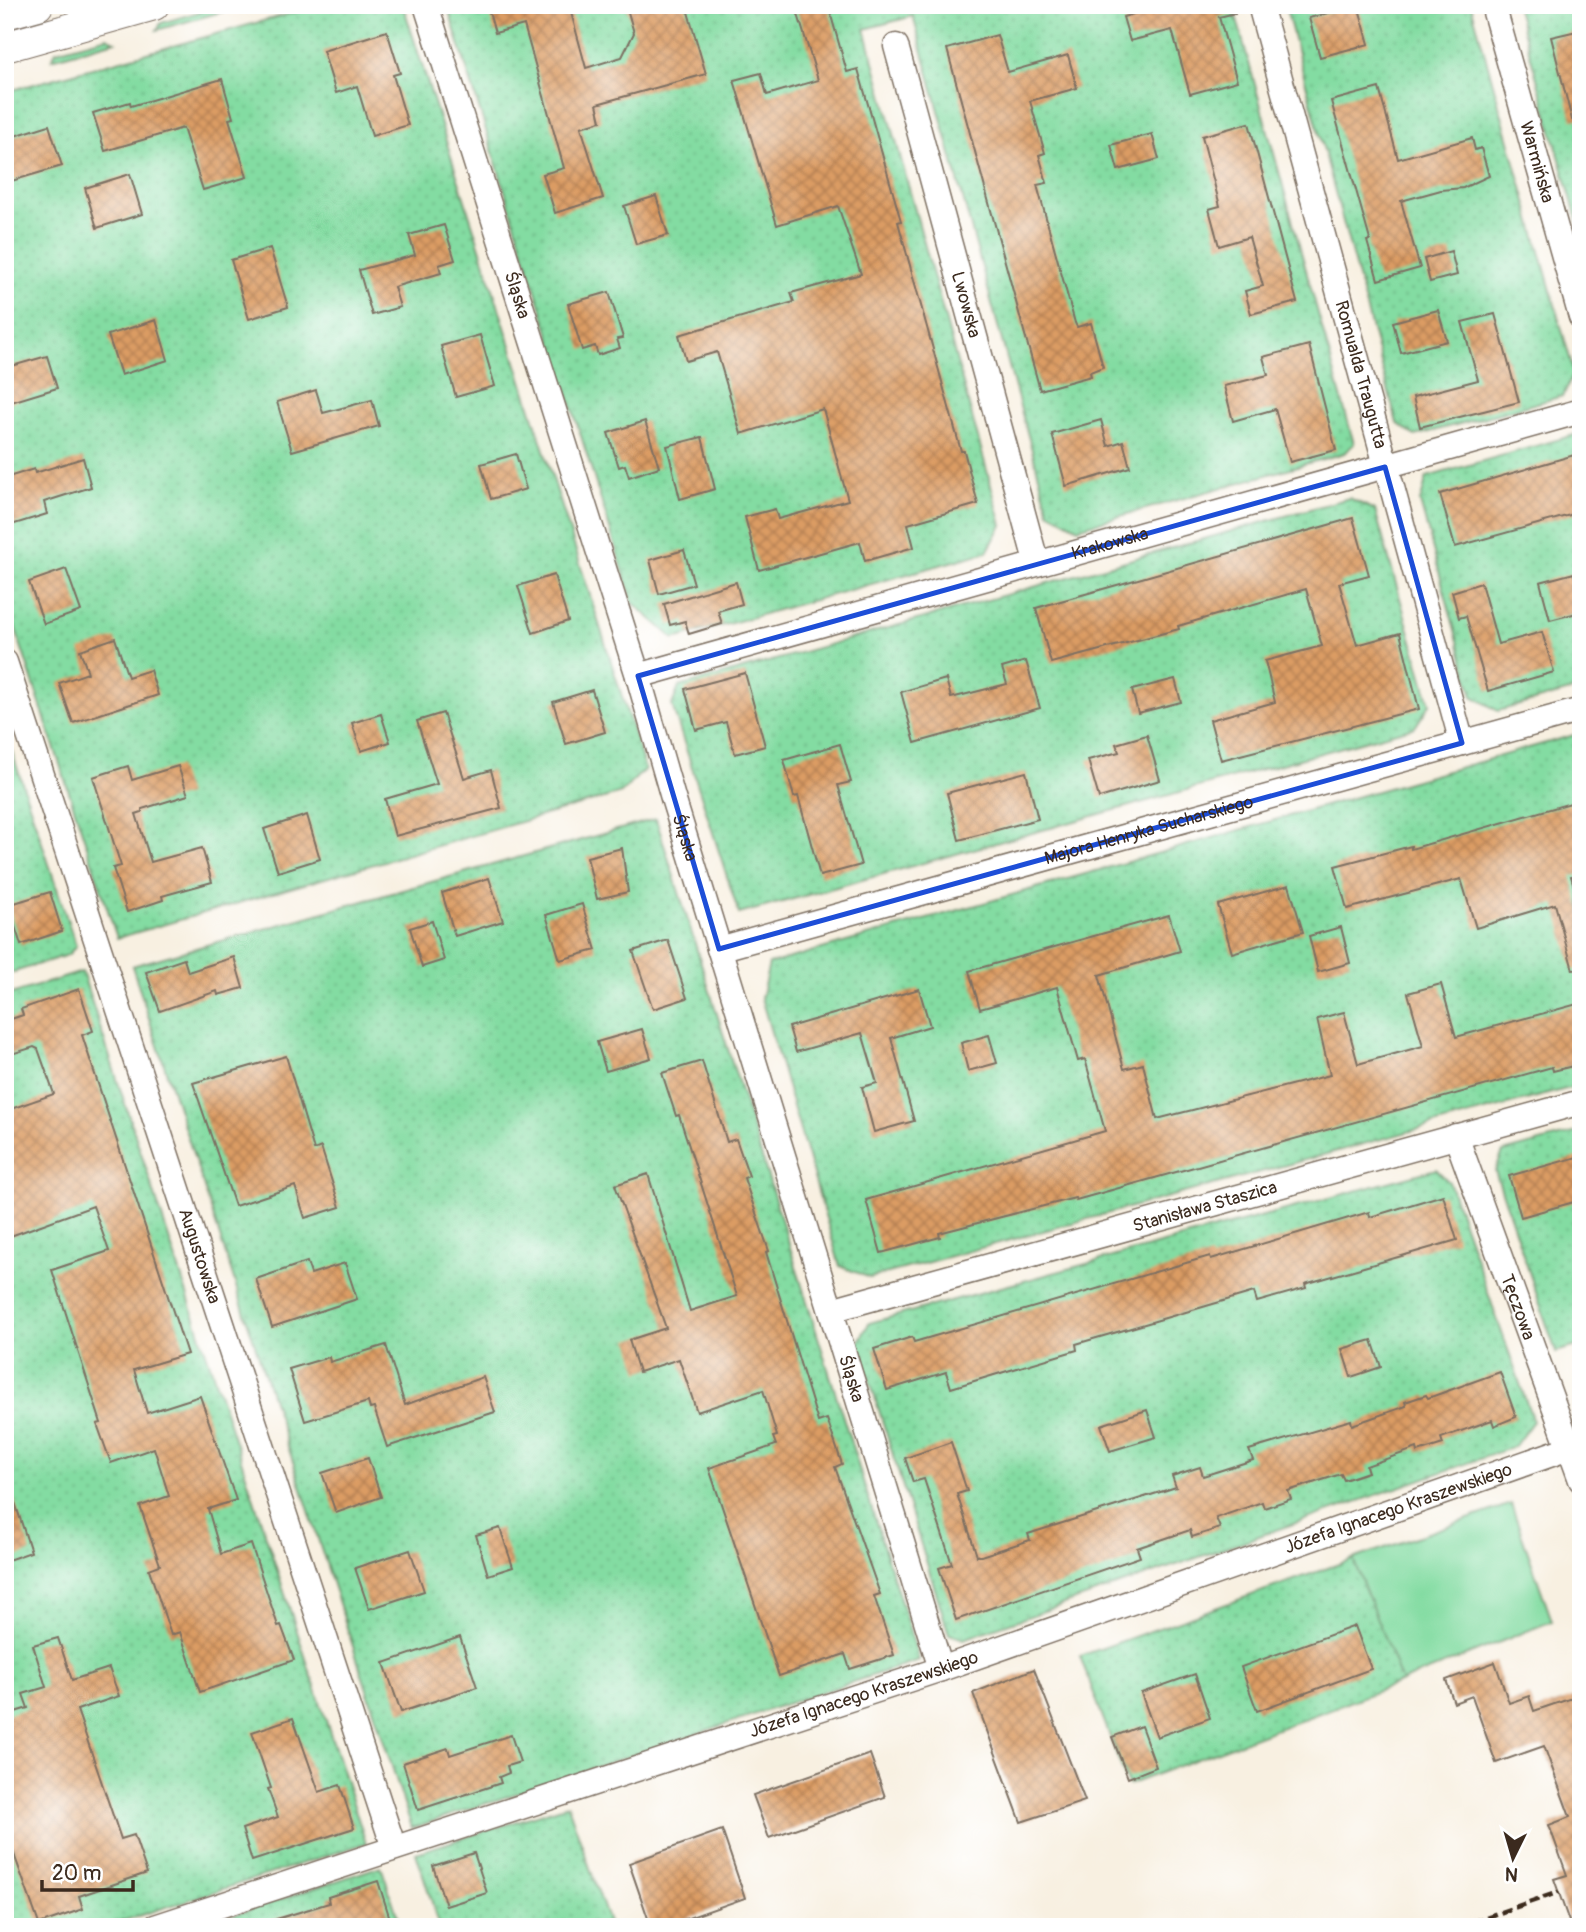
<svg xmlns="http://www.w3.org/2000/svg" width="1586" height="1932" viewBox="0 0 1586 1932" font-family="Pangolin,sans-serif">
<style>
.green{fill:#83dca2;stroke:#5f8360;stroke-width:2}
.garden{fill:url(#garden-dots);stroke:#5f8360;stroke-width:2}
.building{fill:url(#building-cross-hatch)}
.lines{fill:none;stroke-linecap:round;stroke-linejoin:round}
.minor-casing{stroke:#7d6f62;stroke-width:27}
.tertiary-casing{stroke:#7d6f62;stroke-width:32}
.minor{stroke:#fff;stroke-width:24}
.tertiary{stroke:#fff;stroke-width:30}
.rail{stroke:#3b2a1e;stroke-width:5;stroke-dasharray:10 5;stroke-linecap:butt}
.marked{fill:none;stroke:#1d4ed8;stroke-width:5;stroke-linejoin:round}
.labels{text-anchor:middle;stroke-width:5;stroke-linejoin:round;paint-order:stroke}
.street-label{font-size:18px;fill:#3b2a1e;stroke:#fff}
</style>
<defs>
<pattern id="garden-dots" width="8" height="8" patternUnits="userSpaceOnUse" patternTransform="scale(1.75)"><rect width="8" height="8" fill="#83dca2"/><path d="M2 2h.1M6 6h.1" fill="none" stroke="#72bd8b" stroke-width="1.8" stroke-linecap="round"/></pattern>
<pattern id="building-cross-hatch" width="8" height="8" patternUnits="userSpaceOnUse" patternTransform="scale(1.75)"><rect width="8" height="8" fill="#db9c64"/><path d="M0 0l8 8M0 8l8-8" fill="none" stroke="#b37f52"/></pattern>
</defs>
<rect width="100%" height="100%" fill="#fff"/>
<filter id="ink" filterUnits="userSpaceOnUse"><feTurbulence type="fractalNoise" baseFrequency=".0143" numOctaves="2"/><feDisplacementMap in="SourceGraphic" scale="14" xChannelSelector="R" yChannelSelector="G"/><feConvolveMatrix kernelMatrix="1 2 1 2 8 2 1 2 1" color-interpolation-filters="sRGB"/></filter>
<filter id="wash" filterUnits="userSpaceOnUse"><feTurbulence type="fractalNoise" baseFrequency=".00686" numOctaves="4" result="noise"/><feDisplacementMap in="SourceGraphic" scale="28" xChannelSelector="R" yChannelSelector="G"/><feGaussianBlur stdDeviation="1.57" result="paint"/><feColorMatrix in="noise" values="0 0 0 0 0 0 0 0 0 0 0 0 0 0 0 0 0 1.4 0 .05"/><feComposite in="paint" operator="in"/></filter>
<g filter="url(#wash)">
<rect width="100%" height="100%" fill="#f8f0e1"/>
<g class="green">
<polygon points="223,5 246,5 157,30 161,23"/>
<polygon points="107,37 115,41 52,59 56,51"/>
<polygon points="1511,1504 1552,1621 1401,1682 1353,1559"/>
</g>
<g class="garden">
<polygon points="321,5 403,5 645,769 621,793 117,938 5,597 5,92"/>
<polygon points="447,5 1233,5 1354,444 1344,453 1078,528 1049,512 913,16 865,29 1002,525 987,552 674,639 633,603"/>
<polygon points="1285,5 1471,5 1574,373 1563,396 1415,436 1397,423"/>
<polygon points="1516,5 1581,5 1581,233"/>
<polygon points="1581,433 1581,688 1498,711 1473,696 1420,502 1427,477"/>
<polygon points="1349,498 1375,510 1430,704 1415,727 739,914 672,705 679,687"/>
<polygon points="5,731 76,946 68,955 5,975"/>
<polygon points="1581,733 1581,1085 870,1278 840,1266 761,998 769,964"/>
<polygon points="656,819 919,1660 412,1828 132,966"/>
<polygon points="82,972 366,1843 104,1927 5,1927 5,996"/>
<polygon points="1581,1131 1581,1345 1556,1352 1495,1171 1503,1152"/>
<polygon points="1436,1169 1449,1182 1533,1421 1514,1447 964,1639 949,1634 858,1343 869,1323"/>
<polygon points="1353,1559 1402,1682 1128,1785 1080,1656"/>
<polygon points="568,1805 609,1923 599,1927 440,1927 416,1853"/>
<polygon points="381,1866 401,1927 198,1927"/>
</g>
<g id="blocks">
<g class="building">
<polygon points="487,5 569,5 586,68 622,57 634,33 626,5 686,5 706,74 597,104 601,121 581,127 603,198 555,213 543,174 564,168 524,25 495,33"/>
<polygon points="815,5 828,5 847,72 858,69 901,221 898,222 961,451 964,451 978,504 908,524 914,547 865,561 860,542 759,570 745,517 775,509 778,519 848,500 823,409 741,434 717,352 686,361 679,335 794,302 791,293 861,274 838,206 777,225 734,80 761,73 767,95 818,80 797,11"/>
<polygon points="1166,5 1234,5 1235,13 1219,17 1237,81 1190,94 1172,30 1130,41 1123,17"/>
<polygon points="1358,5 1369,44 1320,57 1309,18"/>
<polygon points="1581,30 1581,119 1572,120 1551,37"/>
<polygon points="387,31 400,73 393,75 408,125 372,136 357,86 336,93 323,51"/>
<polygon points="997,35 1008,72 1068,55 1077,88 1030,101 1045,153 1039,155 1047,183 1037,185 1075,323 1077,327 1091,323 1103,367 1090,372 1091,376 1040,390 947,49"/>
<polygon points="222,79 233,118 229,119 247,177 203,190 183,128 105,151 93,113 130,102 131,106"/>
<polygon points="1379,88 1398,159 1472,138 1475,150 1481,148 1489,176 1463,188 1441,190 1401,201 1420,268 1378,280 1367,241 1370,240 1331,101"/>
<polygon points="1249,123 1297,302 1251,314 1245,291 1263,286 1249,237 1219,246 1209,209 1220,206 1202,136"/>
<polygon points="49,125 62,166 5,183 5,139"/>
<polygon points="1152,134 1159,159 1118,170 1111,145"/>
<polygon points="130,174 142,214 97,228 85,188"/>
<polygon points="656,196 668,235 636,244 624,206"/>
<polygon points="444,225 455,260 439,265 441,273 394,287 400,307 372,315 359,270 415,255 409,235"/>
<polygon points="270,248 288,307 249,319 231,260"/>
<polygon points="1451,251 1457,275 1430,282 1424,259"/>
<polygon points="609,292 623,338 617,339 620,348 598,355 595,346 582,350 568,304"/>
<polygon points="1438,310 1447,341 1401,353 1393,322"/>
<polygon points="1495,314 1519,402 1420,427 1413,397 1478,380 1462,322"/>
<polygon points="156,320 168,360 121,375 108,335"/>
<polygon points="480,335 495,386 456,397 441,346"/>
<polygon points="1309,345 1336,450 1290,462 1275,409 1233,421 1224,386 1268,375 1263,357"/>
<polygon points="47,356 57,388 5,404 5,368"/>
<polygon points="316,390 323,413 372,400 379,426 292,451 277,402"/>
<polygon points="1101,420 1108,446 1123,441 1130,467 1066,486 1052,434"/>
<polygon points="645,421 659,467 629,477 625,465 619,467 608,433"/>
<polygon points="702,437 715,489 680,499 667,446"/>
<polygon points="1581,453 1581,512 1455,547 1440,494"/>
<polygon points="516,454 526,489 491,499 481,464"/>
<polygon points="83,458 91,487 44,502 47,514 5,527 5,478 34,469 35,473"/>
<polygon points="1353,518 1369,575 1339,583 1357,645 1400,633 1419,709 1221,760 1210,720 1275,702 1265,661 1322,646 1306,589 1178,626 1179,629 1051,663 1036,608"/>
<polygon points="684,550 694,584 659,594 650,560"/>
<polygon points="66,569 81,611 44,624 29,582"/>
<polygon points="1574,573 1581,612 1550,620 1540,582"/>
<polygon points="554,575 568,621 533,633 518,586"/>
<polygon points="736,582 742,604 718,611 722,624 689,634 685,621 670,625 664,604"/>
<polygon points="1481,583 1498,644 1542,632 1554,672 1488,691 1466,616 1459,618 1452,592"/>
<polygon points="115,638 128,677 150,670 158,695 73,723 59,683 88,673 80,650"/>
<polygon points="1026,661 1040,708 915,743 901,692 946,679 951,698 1007,684 1002,668"/>
<polygon points="745,673 765,746 735,754 726,722 696,730 685,689"/>
<polygon points="1175,679 1181,702 1138,713 1132,690"/>
<polygon points="592,690 605,732 566,744 553,702"/>
<polygon points="443,713 464,778 491,770 501,808 395,836 385,799 437,784 417,721"/>
<polygon points="381,714 390,742 361,751 352,723"/>
<polygon points="1147,735 1160,780 1099,798 1088,760 1119,752 1116,744"/>
<polygon points="840,744 851,782 838,785 861,865 820,876 798,796 794,797 784,760"/>
<polygon points="128,766 132,780 178,766 188,795 142,809 142,812 136,814 151,862 202,848 212,882 162,896 163,900 127,912 113,868 121,866 93,777"/>
<polygon points="1026,772 1038,819 959,840 947,793"/>
<polygon points="1581,800 1581,875 1571,876 1581,910 1581,969 1573,970 1555,904 1476,928 1461,879 1347,909 1335,866 1411,846 1411,849"/>
<polygon points="307,815 320,859 278,872 264,829"/>
<polygon points="622,848 628,892 597,899 587,857"/>
<polygon points="489,878 503,921 455,936 442,893"/>
<polygon points="1289,885 1303,932 1232,953 1218,905"/>
<polygon points="50,892 62,931 21,945 8,905"/>
<polygon points="582,904 596,950 560,960 546,915"/>
<polygon points="1169,915 1180,951 1099,975 1124,1069 1143,1064 1157,1119 1330,1075 1317,1019 1344,1012 1358,1064 1423,1046 1408,993 1441,984 1456,1037 1581,1003 1581,1064 1553,1071 1552,1067 1076,1200 1075,1198 939,1233 940,1237 881,1253 866,1200 1105,1131 1085,1059 1078,1061 1057,987 980,1009 969,971"/>
<polygon points="432,921 444,960 422,967 410,928"/>
<polygon points="1341,927 1350,963 1318,972 1309,936"/>
<polygon points="668,940 687,998 653,1009 633,951"/>
<polygon points="234,957 243,988 218,995 217,991 160,1011 146,972 184,959 188,972"/>
<polygon points="79,989 93,1031 82,1035 187,1354 134,1370 147,1413 200,1396 236,1500 208,1509 221,1554 251,1544 278,1626 281,1625 294,1660 200,1692 180,1632 171,1635 149,1569 160,1565 140,1506 169,1496 154,1448 111,1463 97,1424 101,1423 52,1270 109,1251 93,1206 5,1238 5,1111 54,1094 38,1049 34,1047 5,1056 5,1021 23,1015 21,1009"/>
<polygon points="919,989 930,1026 891,1038 914,1121 874,1132 862,1087 877,1083 862,1033 796,1052 789,1027"/>
<polygon points="642,1029 651,1058 606,1071 597,1042"/>
<polygon points="989,1035 997,1063 968,1071 961,1043"/>
<polygon points="286,1056 314,1150 321,1147 340,1207 305,1218 295,1186 235,1206 193,1083"/>
<polygon points="702,1061 727,1142 736,1139 749,1176 744,1178 769,1251 766,1252 818,1422 827,1419 842,1464 835,1467 880,1594 874,1596 894,1655 850,1669 845,1654 779,1676 709,1468 776,1445 773,1437 777,1436 763,1390 697,1412 679,1359 639,1372 629,1340 666,1328 615,1185 648,1174 690,1311 737,1296 679,1115 676,1116 662,1073"/>
<polygon points="1581,1156 1581,1200 1521,1217 1509,1176"/>
<polygon points="1443,1195 1457,1240 1305,1284 1306,1288 1257,1302 1254,1292 1179,1314 1076,1344 1077,1350 951,1388 946,1372 887,1390 874,1349 912,1337 914,1342 1210,1256 1211,1259 1369,1212 1370,1217"/>
<polygon points="307,1262 311,1274 345,1263 357,1299 272,1327 256,1279"/>
<polygon points="1372,1340 1381,1367 1351,1377 1342,1349"/>
<polygon points="386,1345 405,1405 483,1377 495,1412 387,1447 374,1408 370,1409 368,1402 305,1421 289,1369 329,1357 330,1362"/>
<polygon points="1500,1372 1516,1417 1494,1426 1492,1420 1441,1438 1443,1444 1418,1452 1417,1448 1366,1466 1368,1472 1344,1480 1341,1474 1288,1491 1291,1499 1264,1508 1262,1502 1216,1518 1220,1528 1192,1537 1190,1530 1137,1548 1140,1557 956,1620 939,1568 952,1564 924,1479 913,1482 905,1458 951,1442 967,1491 957,1494 977,1556 981,1556 1030,1540 1028,1534 1176,1487 1172,1476 1200,1467 1203,1476 1253,1460 1249,1450 1351,1420 1352,1425 1406,1406 1405,1402 1426,1395 1428,1398"/>
<polygon points="1147,1410 1156,1437 1110,1451 1101,1425"/>
<polygon points="368,1458 381,1497 336,1513 322,1473"/>
<polygon points="10,1487 31,1552 5,1561 5,1488"/>
<polygon points="500,1528 513,1567 488,1575 476,1535"/>
<polygon points="410,1550 424,1591 369,1609 355,1568"/>
<polygon points="1355,1626 1371,1669 1257,1711 1241,1667"/>
<polygon points="460,1637 477,1687 401,1712 384,1663"/>
<polygon points="58,1638 72,1680 109,1668 119,1696 77,1710 121,1839 134,1835 147,1873 79,1896 83,1909 39,1924 5,1829 5,1715 28,1708 23,1694 46,1687 33,1645"/>
<polygon points="1495,1662 1509,1703 1529,1696 1534,1711 1581,1695 1581,1927 1571,1927 1554,1879 1567,1875 1549,1825 1570,1817 1544,1746 1496,1763 1472,1696 1454,1703 1446,1680"/>
<polygon points="1034,1669 1085,1801 1021,1822 973,1693"/>
<polygon points="1195,1674 1210,1718 1157,1737 1141,1693"/>
<polygon points="293,1718 319,1792 340,1785 354,1828 252,1861 242,1829 278,1817 268,1789 271,1788 252,1732"/>
<polygon points="1141,1726 1156,1767 1128,1778 1112,1737"/>
<polygon points="511,1735 520,1762 507,1766 509,1773 499,1777 501,1783 418,1810 403,1763 448,1748 450,1755"/>
<polygon points="870,1754 885,1797 769,1838 753,1795"/>
<polygon points="722,1830 745,1898 663,1927 651,1927 629,1863"/>
<polygon points="474,1853 487,1893 446,1906 433,1866"/>
<polygon points="378,1881 391,1922 376,1927 271,1927 270,1921 329,1903 328,1897"/>
</g>
</g>
</g>
<g filter="url(#ink)">
<use href="#blocks" fill-opacity="0" stroke="#7d6f62" stroke-width="2"/>
<g class="lines">
<defs>
<g id="minor">
<path id="s1" d="M426 5 638 676 673 798 941 1669"/>
<path id="s2" d="M1260 5 1462 743"/>
<path id="s3" d="M1493 5 1581 317"/>
<path id="s4" d="M896 46 1036 561"/>
<path id="s5" d="M5 662 394 1848"/>
<path id="s6" d="M638 676 1581 411"/>
<path id="s7" d="M719 949 1581 710"/>
<path id="s8" d="M1456 1136 1581 1480"/>
<path id="s9" d="M831 1310 1581 1102"/>
<path id="s10" d="M155 1927 941 1669 1569 1448"/>
</g>
<g id="tertiary">
<polyline points="5,14 38,5"/>
<polyline points="5,47 154,5"/>
</g>
</defs>
<use href="#minor" class="minor-casing"/>
<use href="#tertiary" class="tertiary-casing"/>
<use href="#minor" class="minor"/>
<use href="#tertiary" class="tertiary"/>
<polyline class="rail" points="1458,1927 1559,1892"/>
</g>
</g>
<path class="marked" d="M1385 467 1462 743 719 949 638 676Z"/>
<g class="labels">
<g class="street-label">
<text dy="6" stroke="none"><textPath href="#s3" startOffset="163">Warmińska</textPath></text>
<text dy="6" stroke="none"><textPath href="#s1" startOffset="304">Śląska</textPath></text>
<text dy="6" stroke="none"><textPath href="#s4" startOffset="268">Lwowska</textPath></text>
<text dy="6" stroke="none"><textPath href="#s2" startOffset="383">Romualda Traugutta</textPath></text>
<text dy="6" stroke="none"><textPath href="#s6" startOffset="490">Krakowska</textPath></text>
<text dy="6" stroke="none"><textPath href="#s7" startOffset="446">Majora Henryka Sucharskiego</textPath></text>
<text dy="6" stroke="none"><textPath href="#s1" startOffset="872">Śląska</textPath></text>
<text dy="6" stroke="none"><textPath href="#s9" startOffset="388">Stanisława Staszica</textPath></text>
<text dy="6" stroke="none"><textPath href="#s5" startOffset="625">Augustowska</textPath></text>
<text dy="6" stroke="none"><textPath href="#s8" startOffset="182">Tęczowa</textPath></text>
<text dy="6" stroke="none"><textPath href="#s1" startOffset="1438">Śląska</textPath></text>
<text dy="6" stroke="none"><textPath href="#s10" startOffset="1312">Józefa Ignacego Kraszewskiego</textPath></text>
<text dy="6" stroke="none"><textPath href="#s10" startOffset="746">Józefa Ignacego Kraszewskiego</textPath></text>
</g>
</g>
<rect width="1586" height="1932" fill="none" stroke="#fff" stroke-width="28"/>
<g transform="translate(1513 1858) rotate(185)" stroke="#ffffff" stroke-width="5" paint-order="stroke">
<path d="M0-5L12 26L0 18L-12 26Z" fill="#3b2a1e"/>
<text y="-10" font-size="19" font-weight="bold" text-anchor="middle" fill="#3b2a1e">N</text>
</g>
<path d="M42 1880v10h91v-10" fill="none" stroke="#3b2a1e" stroke-width="3.5"/>
<text x="52" y="1880" font-size="21" fill="#3b2a1e" stroke="#ffffff" stroke-width="5" paint-order="stroke">20 m</text>
</svg>
